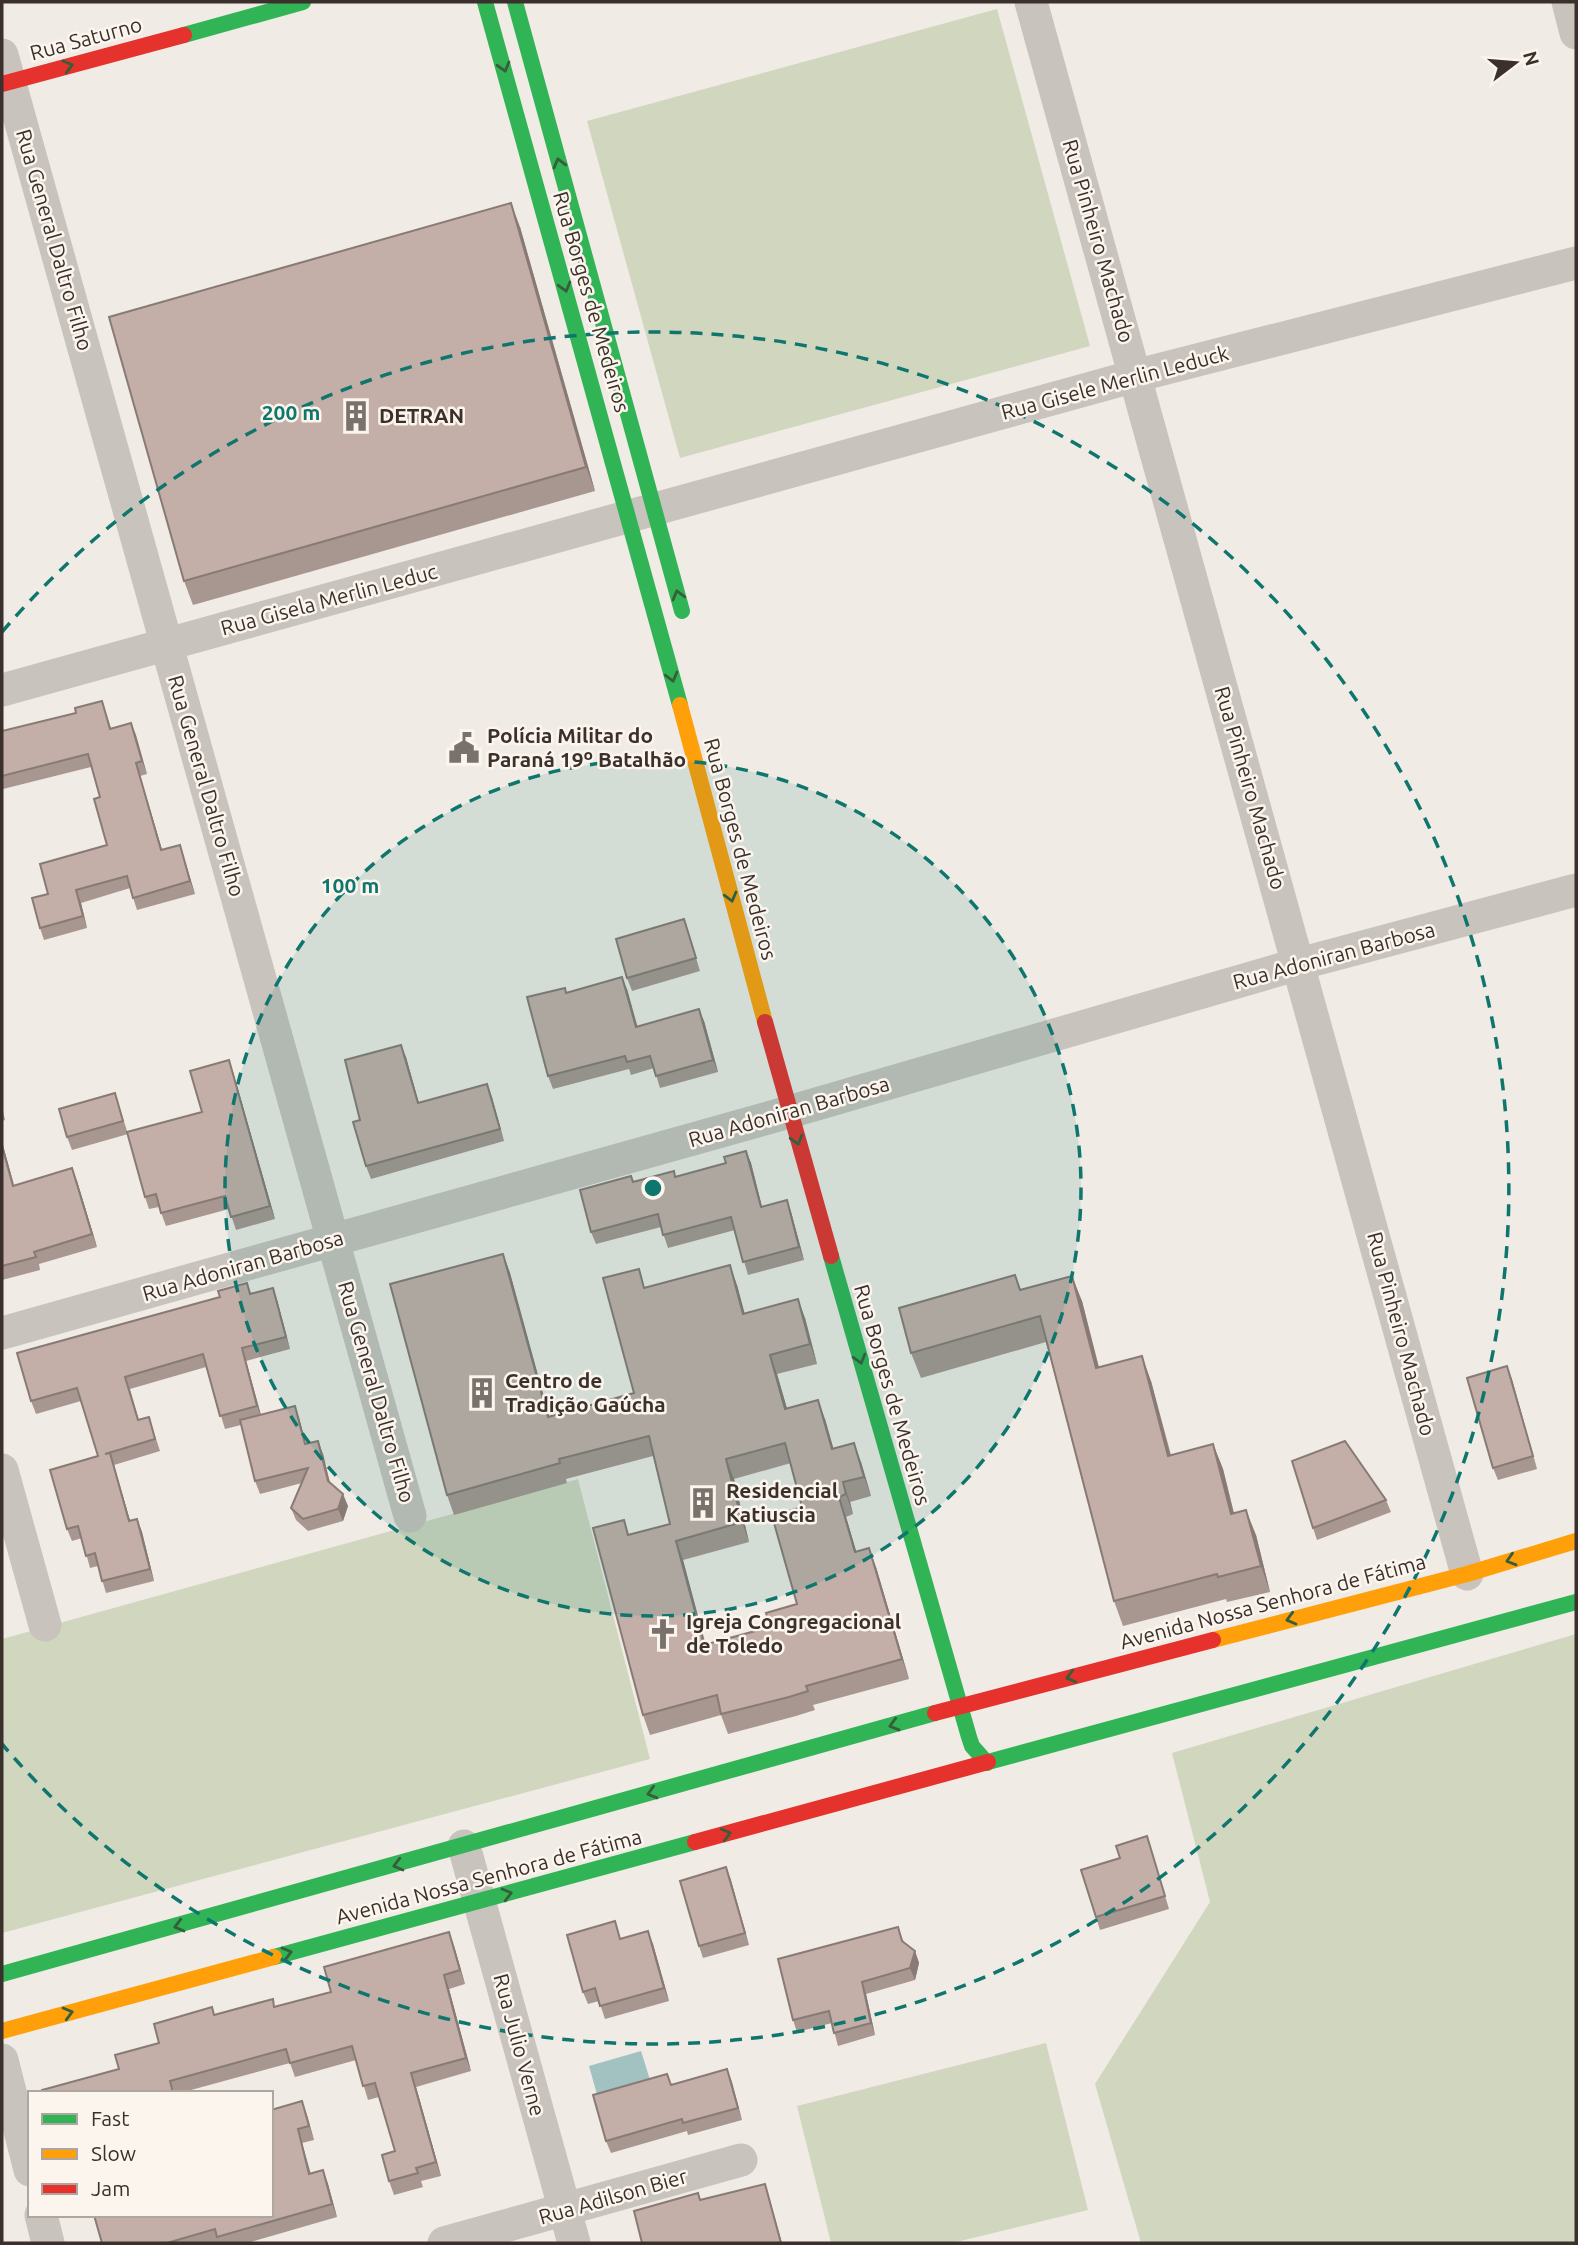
<svg xmlns="http://www.w3.org/2000/svg" width="1578" height="2245" viewBox="0 0 1578 2245" font-family="Ubuntu,sans-serif">
<style>
.green{fill:#d1d6bf}
.water{fill:#a1c2c1}
.lines{fill:none;stroke-linecap:round;stroke-linejoin:round}
.street{stroke:#c9c3be;stroke-width:33}
.fast{stroke:#30b455;stroke-width:16}
.slow{stroke:#ff9f0a;stroke-width:16}
.jam{stroke:#e5322d;stroke-width:16}
.wall{fill:#a89690;fill-rule:evenodd}
.shaded-wall{fill:#887a75}
.building{fill:#c3afa7;stroke:#887a75;stroke-width:2;fill-rule:evenodd}
.oneway{stroke:#375e3a}
.ring{fill:none;stroke:#0f766e;stroke-width:3.5;stroke-dasharray:12 9}
.labels{text-anchor:middle;stroke-width:5;stroke-linejoin:round;paint-order:stroke}
.street-label{font-size:21px;fill:#3b302b;stroke:#fbf5ee}
.poi-label{font-size:21px;font-weight:bold;fill:#3b302b;stroke:#fbf5ee;text-anchor:start}
.centre{fill:#0f766e;stroke:#fbf5ee;stroke-width:3.5}
.ring-label{font-size:21px;text-anchor:middle;font-weight:bold;fill:#0f766e;stroke:#fbf5ee;stroke-width:5;stroke-linejoin:round;paint-order:stroke}
</style>
<rect width="100%" height="100%" fill="#f0ebe5"/>
<g class="green">
<polygon points="997,9 1090,346 680,458 587,121"/>
<polygon points="578,1479 650,1759 2,1933 2,1639"/>
<polygon points="1576,1634 1576,2243 1141,2243 1095,2084 1210,1902 1172,1753"/>
<polygon points="1046,2043 1088,2210 952,2243 831,2243 797,2106"/>
</g>
<polygon class="water" points="641,2051 651,2083 598,2098 589,2066"/>
<g class="lines">
<g class="street">
<polyline points="1031,2 1467,1574"/>
<polyline points="1568,2 1576,33"/>
<polyline points="2,55 410,1516"/>
<polyline points="2,690 1135,376 1576,263"/>
<polyline points="2,1333 789,1112 1299,964 1576,890"/>
<polyline points="2,1470 45,1625"/>
<polyline points="464,1846 574,2243"/>
<polyline points="2,2060 30,2170"/>
<polyline points="41,2215 48,2243"/>
<polyline points="444,2243 741,2160"/>
</g>
<g class="fast">
<polyline points="485,2 680,705"/>
<polyline points="515,2 682,611"/>
<polyline points="184,35 303,2"/>
<polyline points="831,1256 969,1737 972,1746 987,1763"/>
<polyline points="988,1762 1576,1602"/>
<polyline points="274,1957 695,1842"/>
<polyline points="2,1974 935,1713"/>
</g>
<g class="slow">
<polyline points="680,705 765,1022"/>
<polyline points="1213,1640 1467,1574 1576,1541"/>
<polyline points="2,2031 274,1957"/>
</g>
<g class="jam">
<polyline points="2,84 184,35"/>
<polyline points="765,1022 831,1256"/>
<polyline points="935,1713 1213,1640"/>
<polyline points="695,1842 988,1762"/>
</g>
</g>
<g class="wall">
<polygon points="520,227 595,491 193,605 184,581"/>
<polygon points="102,701 111,728 131,723 147,774 140,776 162,850 180,845 195,894 137,910 130,888 81,903 87,928 44,940 40,928 48,894 107,845 100,797 91,767 3,789 2,731 76,713"/>
<polygon points="684,919 700,971 632,991 627,978"/>
<polygon points="627,989 637,1027 704,1021 718,1072 660,1088 654,1068 631,1075 629,1069 553,1089 548,1076 566,993"/>
<polygon points="406,1057 419,1103 487,1084 504,1141 371,1179 366,1166 360,1120"/>
<polygon points="229,1060 233,1072 275,1219 236,1230 229,1209 166,1226 159,1207 149,1209 145,1197 202,1112"/>
<polygon points="119,1106 128,1134 72,1150 67,1137"/>
<polygon points="2,1107 5,1120 2,1121"/>
<polygon points="2,1142 14,1186 77,1181 97,1247 39,1264 40,1270 2,1280"/>
<polygon points="746,1151 751,1163 762,1207 787,1200 791,1212 804,1260 748,1275 735,1230 668,1248 661,1227 596,1244 591,1232 633,1182 676,1176 726,1163"/>
<path d="M503 1254 510 1273 549 1417 634 1393 645 1287 737 1285 744 1313 805 1318 817 1364 777 1374 787 1409 825 1419 833 1448 861 1462 871 1496 850 1502 853 1514 846 1517 856 1551 876 1567 909 1679 813 1705 815 1710 796 1716 728 1734 721 1715 650 1735 643 1715 630 1534 670 1524 653 1456 566 1479 567 1483 454 1515 447 1495ZM791 1463 802 1507 797 1604 770 1627 705 1644 683 1560 749 1542 734 1479Z"/>
<polygon points="1015,1275 1021,1290 1082,1301 1099,1367 1151,1381 1171,1455 1213,1444 1223,1469 1234,1513 1256,1535 1270,1592 1227,1602 1226,1599 1123,1626 1114,1601 1046,1342 921,1378 911,1353"/>
<polygon points="247,1283 251,1293 273,1288 277,1300 290,1349 246,1361 261,1415 299,1418 306,1444 323,1454 330,1482 348,1506 343,1521 308,1531 296,1520 291,1508 302,1483 260,1494 255,1481 241,1425 225,1429 206,1367 130,1389 139,1420 149,1417 160,1451 114,1465 130,1521 137,1519 142,1532 154,1581 106,1593 98,1566 90,1568 82,1538 72,1541 67,1529 98,1456 81,1401 36,1414 31,1401"/>
<polygon points="1507,1366 1537,1469 1498,1480 1493,1468"/>
<polygon points="1386,1500 1391,1512 1317,1540 1313,1528"/>
<polygon points="1151,1849 1169,1909 1100,1930 1096,1917 1120,1858"/>
<polygon points="726,1867 749,1945 703,1958 699,1946"/>
<polygon points="898,1927 904,1943 915,1951 919,1963 915,1980 866,1994 875,2035 838,2046 832,2023 797,2032 793,2020"/>
<polygon points="621,1939 653,1944 669,2001 605,2019 599,2001 588,2004 583,1992"/>
<polygon points="454,1946 465,1984 449,1989 471,2071 416,2087 441,2176 421,2181 423,2187 394,2195 389,2181 395,2151 379,2097 368,2100 356,2060 295,2077 290,2063 180,2093 42,2093 119,2069 159,2043 214,2015 276,2007 331,1992"/>
<polygon points="727,2069 742,2120 688,2135 687,2131 611,2153 606,2141 671,2085"/>
<polygon points="302,2101 314,2140 302,2143 311,2174 323,2170 328,2184 337,2217 247,2243 102,2243 271,2215"/>
</g>
<g class="shaded-wall">
<polygon points="511,203 520,227 595,491 586,467"/>
<polygon points="131,723 136,735 147,774 142,761"/>
<polygon points="136,763 140,776 166,863 161,850"/>
<polygon points="180,845 184,858 195,894 190,881"/>
<polygon points="76,890 81,903 87,928 83,916"/>
<polygon points="622,977 627,989 641,1039 636,1027"/>
<polygon points="699,1009 704,1021 718,1072 713,1060"/>
<polygon points="401,1045 406,1057 422,1116 418,1103"/>
<polygon points="229,1060 233,1072 275,1219 270,1206"/>
<polygon points="487,1084 492,1097 504,1141 500,1129"/>
<polygon points="2,1142 18,1199 2,1146"/>
<polygon points="746,1151 751,1163 765,1219 761,1207"/>
<polygon points="72,1168 77,1181 97,1247 92,1234"/>
<polygon points="787,1200 791,1212 804,1260 799,1247"/>
<polygon points="503,1254 510,1273 555,1437 548,1417"/>
<polygon points="730,1265 737,1285 750,1333 743,1314"/>
<polygon points="1072,1276 1082,1301 1105,1393 1096,1368"/>
<polygon points="273,1288 277,1300 290,1349 286,1337"/>
<polygon points="798,1299 805,1318 817,1364 810,1344"/>
<polygon points="242,1348 246,1361 262,1419 257,1406"/>
<polygon points="770,1355 777,1374 793,1429 785,1409"/>
<polygon points="1142,1356 1151,1381 1177,1481 1168,1456"/>
<polygon points="1507,1366 1512,1379 1537,1469 1533,1456"/>
<polygon points="818,1400 825,1419 839,1468 832,1449"/>
<polygon points="295,1406 299,1418 309,1457 305,1444"/>
<polygon points="318,1441 323,1454 332,1493 328,1481"/>
<polygon points="854,1443 861,1462 871,1496 864,1477"/>
<polygon points="1213,1444 1223,1469 1240,1539 1231,1514"/>
<polygon points="110,1453 114,1466 134,1534 129,1521"/>
<polygon points="726,1459 734,1479 749,1542 742,1522"/>
<polygon points="843,1482 850,1502 853,1514 846,1494"/>
<polygon points="343,1494 348,1506 343,1521 338,1509"/>
<polygon points="839,1497 846,1517 862,1571 855,1552"/>
<polygon points="1246,1510 1256,1535 1270,1592 1261,1566"/>
<polygon points="137,1519 142,1532 154,1581 150,1569"/>
<polygon points="676,1541 683,1560 711,1664 704,1645"/>
<polygon points="869,1548 876,1567 909,1679 902,1659"/>
<polygon points="726,1867 731,1880 749,1945 745,1933"/>
<polygon points="648,1931 653,1944 669,2001 664,1988"/>
<polygon points="449,1932 454,1946 465,1984 460,1970"/>
<polygon points="915,1951 919,1963 915,1980 910,1968"/>
<polygon points="444,1975 449,1989 471,2071 466,2058"/>
<polygon points="862,1982 866,1994 875,2035 871,2023"/>
<polygon points="727,2069 732,2082 742,2120 738,2108"/>
<polygon points="411,2073 416,2087 441,2176 436,2162"/>
<polygon points="302,2101 307,2115 314,2140 309,2126"/>
<polygon points="298,2129 302,2143 314,2188 309,2174"/>
<polygon points="323,2170 328,2184 337,2217 332,2204"/>
<polygon points="765,2184 769,2197 782,2243 781,2243"/>
</g>
<g class="building">
<polygon points="511,203 586,467 184,581 109,317"/>
<polygon points="102,701 110,729 131,723 142,761 136,763 161,850 180,845 190,881 133,898 127,876 76,890 83,916 40,928 32,898 48,894 40,864 107,845 94,799 100,797 88,754 2,776 2,731 76,713 75,708"/>
<polygon points="684,919 696,958 627,978 616,939"/>
<polygon points="622,977 636,1027 699,1009 713,1060 656,1076 650,1056 627,1062 625,1056 548,1076 527,997 565,988 566,993"/>
<polygon points="401,1045 418,1103 487,1084 500,1129 366,1166 353,1122 360,1120 345,1060"/>
<polygon points="229,1060 270,1206 231,1217 225,1196 161,1213 156,1194 145,1197 127,1132 202,1112 190,1071"/>
<polygon points="115,1093 123,1121 67,1137 59,1109"/>
<polygon points="2,1146 13,1186 72,1168 92,1234 34,1252 36,1257 2,1266"/>
<polygon points="746,1151 761,1207 787,1200 799,1247 743,1262 731,1217 663,1235 658,1214 591,1232 580,1190 631,1176 633,1182 674,1171 675,1177 726,1163 724,1157"/>
<path d="M503 1254 548 1417 634 1393 603 1278 639 1269 644 1288 730 1265 743 1314 798 1299 810 1344 770 1355 785 1409 818 1400 832 1449 854 1443 864 1477 843 1482 846 1494 839 1497 855 1552 869 1548 902 1659 806 1686 808 1691 789 1697 721 1714 717 1695 643 1715 593 1528 624 1520 628 1535 670 1524 649 1436 559 1459 560 1463 447 1495 390 1284ZM785 1443 802 1507 772 1516 797 1604 766 1613 770 1627 704 1645 676 1541 742 1522 726 1459Z"/>
<polygon points="1015,1275 1020,1290 1072,1276 1096,1368 1142,1356 1168,1456 1213,1444 1231,1514 1246,1510 1261,1566 1218,1577 1217,1574 1114,1601 1040,1316 911,1353 899,1308"/>
<polygon points="247,1283 250,1294 273,1288 286,1337 242,1348 257,1406 220,1416 203,1354 125,1377 138,1420 149,1417 155,1439 105,1454 110,1453 129,1521 137,1519 150,1569 102,1581 95,1553 86,1556 78,1526 67,1529 50,1470 98,1456 77,1388 31,1401 17,1353 220,1297 218,1291"/>
<polygon points="1507,1366 1533,1456 1493,1468 1467,1378"/>
<polygon points="295,1406 305,1444 318,1441 328,1481 343,1494 338,1509 303,1519 291,1508 308,1468 255,1481 240,1420"/>
<polygon points="1345,1441 1386,1500 1313,1528 1292,1461"/>
<polygon points="1147,1836 1165,1896 1096,1917 1081,1870 1120,1858 1116,1846"/>
<polygon points="726,1867 745,1933 699,1946 680,1881"/>
<polygon points="615,1921 620,1939 648,1931 664,1988 600,2006 595,1988 583,1992 567,1935"/>
<polygon points="898,1927 902,1941 915,1951 910,1968 862,1982 871,2023 834,2033 829,2011 793,2020 778,1959"/>
<polygon points="449,1932 460,1970 444,1975 466,2058 411,2073 436,2162 416,2168 418,2173 389,2181 382,2155 395,2151 375,2083 363,2086 352,2046 290,2063 286,2049 170,2081 173,2093 42,2093 42,2090 119,2069 115,2055 159,2043 154,2024 212,2007 214,2015 273,1999 274,2007 331,1992 324,1967"/>
<polygon points="727,2069 738,2108 683,2123 682,2119 606,2141 593,2095 667,2074 671,2085"/>
<polygon points="302,2101 309,2126 298,2129 309,2174 323,2170 332,2204 217,2237 215,2229 167,2243 102,2243 94,2215 271,2215 271,2110"/>
<polygon points="765,2184 781,2243 642,2243 634,2211 698,2193 700,2200"/>
</g>
<defs><path id="oneway-chevron" d="M-2-3.5L2.5 0L-2 3.5" fill="none" stroke-width="1.6" stroke-linecap="round" stroke-linejoin="round" transform="scale(1.75)"/></defs>
<g class="oneway">
<use href="#oneway-chevron" transform="translate(68 66) rotate(-15)"/>
<use href="#oneway-chevron" transform="translate(504 67) rotate(74)"/>
<use href="#oneway-chevron" transform="translate(559 163) rotate(-105)"/>
<use href="#oneway-chevron" transform="translate(565 287) rotate(74)"/>
<use href="#oneway-chevron" transform="translate(678 595) rotate(-105)"/>
<use href="#oneway-chevron" transform="translate(672 677) rotate(75)"/>
<use href="#oneway-chevron" transform="translate(731 897) rotate(75)"/>
<use href="#oneway-chevron" transform="translate(797 1140) rotate(74)"/>
<use href="#oneway-chevron" transform="translate(860 1359) rotate(74)"/>
<use href="#oneway-chevron" transform="translate(1511 1560) rotate(163)"/>
<use href="#oneway-chevron" transform="translate(1291 1619) rotate(165)"/>
<use href="#oneway-chevron" transform="translate(1071 1677) rotate(165)"/>
<use href="#oneway-chevron" transform="translate(894 1725) rotate(164)"/>
<use href="#oneway-chevron" transform="translate(652 1793) rotate(164)"/>
<use href="#oneway-chevron" transform="translate(726 1834) rotate(-15)"/>
<use href="#oneway-chevron" transform="translate(398 1865) rotate(165)"/>
<use href="#oneway-chevron" transform="translate(507 1894) rotate(-15)"/>
<use href="#oneway-chevron" transform="translate(179 1926) rotate(165)"/>
<use href="#oneway-chevron" transform="translate(287 1953) rotate(-15)"/>
<use href="#oneway-chevron" transform="translate(68 2013) rotate(-15)"/>
</g>
<circle cx="653" cy="1188" r="428" fill="#0f766e" fill-opacity=".12"/>
<g class="ring">
<circle cx="653" cy="1188" r="428"/>
<path d="M2 632A856 856 0 1 1 2 1744"/>
</g>
<defs>
<symbol id="building-bare" viewBox="-9 -9 18 18"><path d="M-4-6H4V6H1V3H-1V6H-4ZM-2.5-4.3h1.7v1.8h-1.7ZM.8-4.3h1.7v1.8H.8ZM-2.5-1h1.7V.8h-1.7ZM.8-1h1.7V.8H.8Z" fill="#7a716c" stroke="#fbf5ee" stroke-width="2.5" paint-order="stroke"/></symbol>
<symbol id="civic-bare" viewBox="-9 -9 18 18"><path d="M-.6-6.5H3V-4.5H.6V-3L4-1V1h2V6H-6V1h2V-1L-.6-3ZM-1.2 2.5V6h2.4V2.5Z" fill="#7a716c" stroke="#fbf5ee" stroke-width="2.5" paint-order="stroke"/></symbol>
<symbol id="church-bare" viewBox="-9 -9 18 18"><path d="M-1.2-6h2.4v3.5h3.3v2.4h-3.3V6h-2.4V-.1h-3.3v-2.4h3.3Z" fill="#7a716c" stroke="#fbf5ee" stroke-width="2.5" paint-order="stroke"/></symbol>
</defs>
<g fill-rule="evenodd">
<use href="#building-bare" x="334" y="394" width="44" height="44"/>
<use href="#civic-bare" x="442" y="726" width="44" height="44"/>
<use href="#building-bare" x="460" y="1371" width="44" height="44"/>
<use href="#building-bare" x="681" y="1481" width="44" height="44"/>
<use href="#church-bare" x="641" y="1612" width="44" height="44"/>
</g>
<g class="labels">
<g class="street-label">
<text transform="translate(86 39) rotate(-15)" y="7">Rua Saturno</text>
<text transform="translate(54 240) rotate(74)" y="7">Rua General Daltro Filho</text>
<text transform="translate(1098 241) rotate(74)" y="7">Rua Pinheiro Machado</text>
<text transform="translate(591 302) rotate(74)" y="7">Rua Borges de Medeiros</text>
<text transform="translate(1115 383) rotate(-15)" y="7">Rua Gisele Merlin Leduck</text>
<text transform="translate(329 600) rotate(-15)" y="7">Rua Gisela Merlin Leduc</text>
<text transform="translate(206 786) rotate(74)" y="7">Rua General Daltro Filho</text>
<text transform="translate(1250 788) rotate(74)" y="7">Rua Pinheiro Machado</text>
<text transform="translate(740 849) rotate(75)" y="7">Rua Borges de Medeiros</text>
<text transform="translate(1334 956) rotate(-15)" y="7">Rua Adoniran Barbosa</text>
<text transform="translate(789 1112) rotate(-16)" y="7">Rua Adoniran Barbosa</text>
<text transform="translate(243 1266) rotate(-16)" y="7">Rua Adoniran Barbosa</text>
<text transform="translate(1401 1334) rotate(75)" y="7">Rua Pinheiro Machado</text>
<text transform="translate(376 1392) rotate(74)" y="7">Rua General Daltro Filho</text>
<text transform="translate(892 1395) rotate(74)" y="7">Rua Borges de Medeiros</text>
<text transform="translate(1273 1602) rotate(-15)" y="7">Avenida Nossa Senhora de Fátima</text>
<text transform="translate(489 1877) rotate(-15)" y="7">Avenida Nossa Senhora de Fátima</text>
<text transform="translate(519 2045) rotate(75)" y="7">Rua Julio Verne</text>
<text transform="translate(613 2197) rotate(-16)" y="7">Rua Adilson Bier</text>
</g>
<g class="poi-label">
<text x="379" y="423">DETRAN</text>
<text x="487" y="743">Polícia Militar do<tspan x="487" dy="24">Paraná 19º Batalhão</tspan></text>
<text x="505" y="1388">Centro de<tspan x="505" dy="24">Tradição Gaúcha</tspan></text>
<text x="726" y="1498">Residencial<tspan x="726" dy="24">Katiuscia</tspan></text>
<text x="686" y="1629">Igreja Congregacional<tspan x="686" dy="24">de Toledo</tspan></text>
</g>
</g>
<circle cx="653" cy="1188" r="10" class="centre"/>
<g class="ring-label">
<text x="291" y="420">200 m</text>
<text x="350" y="893">100 m</text>
</g>
<rect width="1578" height="2245" fill="none" stroke="#3b302b" stroke-width="7"/>
<rect x="28" y="2091" width="245" height="126" fill="#fbf5ee" stroke="#aea6a0" stroke-width="2"/>
<rect x="42" y="2114" width="35" height="10" fill="#30b455" stroke="#aea6a0" stroke-width="2"/>
<text x="91" y="2126" font-size="21" fill="#3b302b">Fast</text>
<rect x="42" y="2149" width="35" height="10" fill="#ff9f0a" stroke="#aea6a0" stroke-width="2"/>
<text x="91" y="2161" font-size="21" fill="#3b302b">Slow</text>
<rect x="42" y="2184" width="35" height="10" fill="#e5322d" stroke="#aea6a0" stroke-width="2"/>
<text x="91" y="2196" font-size="21" fill="#3b302b">Jam</text>
<g transform="translate(1515 63) rotate(74)" stroke="#fbf5ee" stroke-width="5" paint-order="stroke">
<path d="M0-5L12 26L0 18L-12 26Z" fill="#3b302b"/>
<text y="-10" font-size="19" font-weight="bold" text-anchor="middle" fill="#3b302b">N</text>
</g>
</svg>
